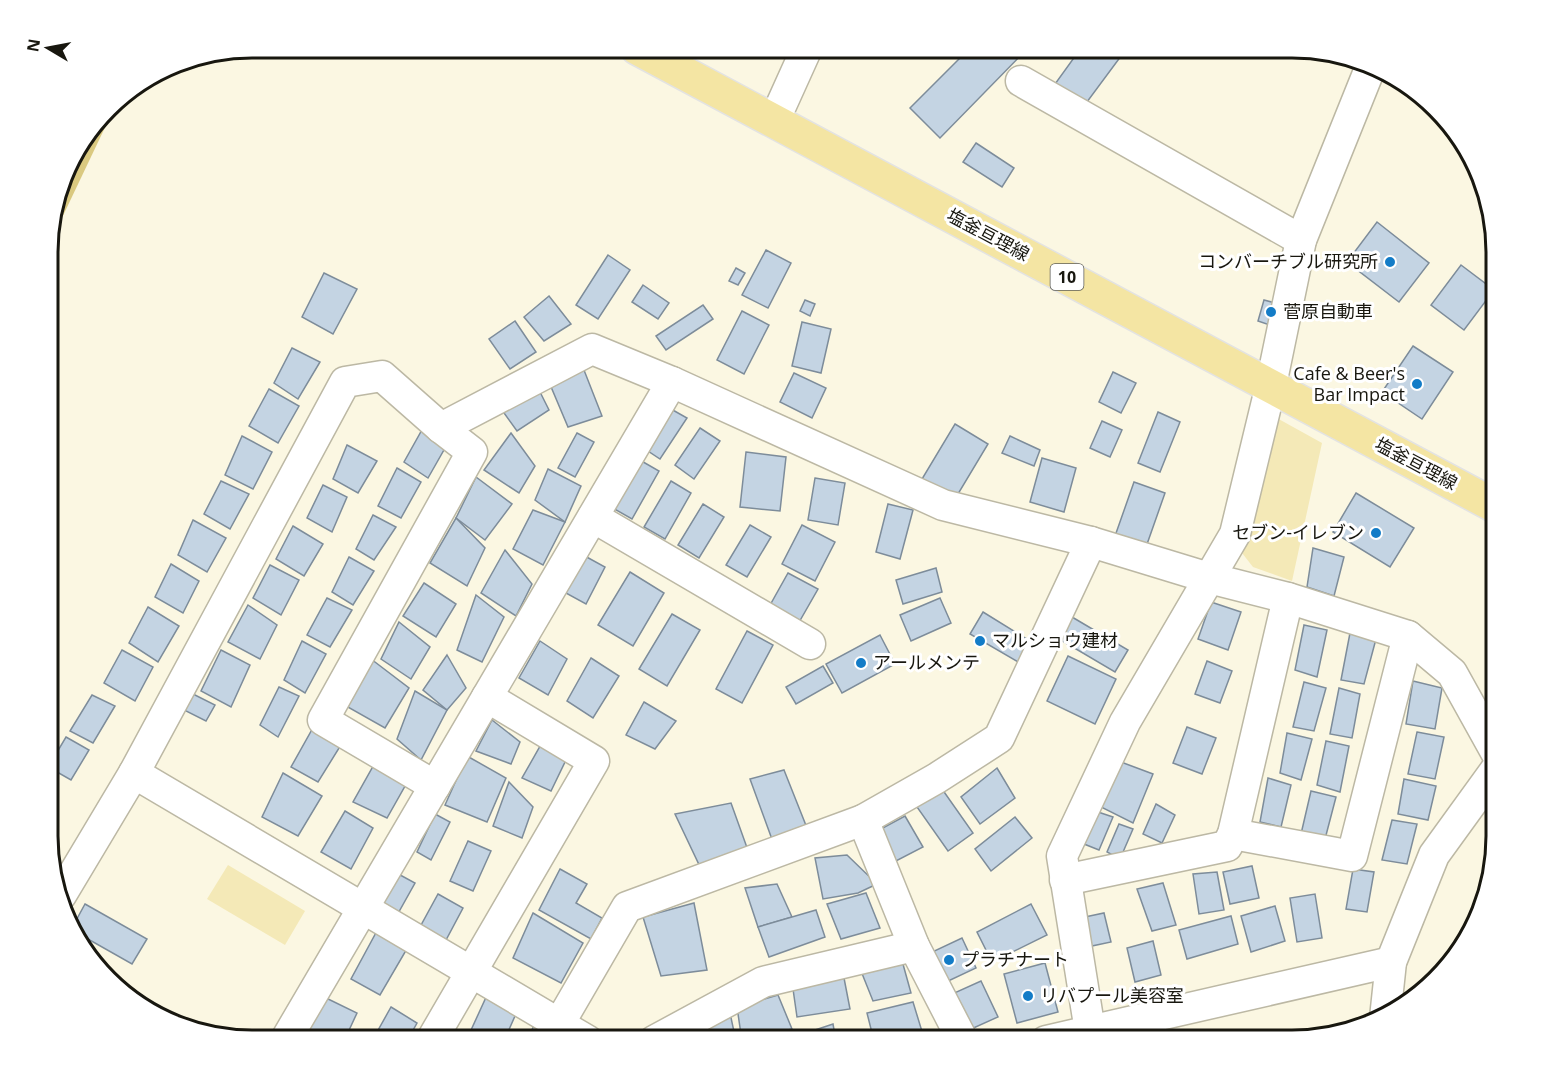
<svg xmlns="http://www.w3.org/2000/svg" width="1545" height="1089" viewBox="0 0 1545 1089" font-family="'Open Sans','Noto Sans JP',sans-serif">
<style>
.green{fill:#f4e9b7}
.water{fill:#dac980}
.building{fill:#c4d4e3;stroke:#7d8c9a;stroke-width:1.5}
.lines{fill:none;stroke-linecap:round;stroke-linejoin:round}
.minor-casing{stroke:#bcb8a4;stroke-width:33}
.major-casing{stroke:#e3e3e2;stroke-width:36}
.minor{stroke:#fff;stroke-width:30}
.major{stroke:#f4e5a3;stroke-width:33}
.poi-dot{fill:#137cc7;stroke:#fff;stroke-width:2}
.labels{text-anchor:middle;stroke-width:6;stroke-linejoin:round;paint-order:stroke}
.shield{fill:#fff;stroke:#5d5d57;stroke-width:1.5}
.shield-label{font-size:16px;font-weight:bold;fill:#18170f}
.street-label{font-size:18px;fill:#18170f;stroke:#fff}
.poi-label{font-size:18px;fill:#18170f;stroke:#fff;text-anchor:start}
.rim{fill:none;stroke:#18170f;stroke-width:3}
</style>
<rect width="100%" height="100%" fill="#fbf7e2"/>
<g class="green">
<polygon points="1275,417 1322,443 1292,581 1253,567 1242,553"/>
<polygon points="228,865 305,911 285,945 207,899"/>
</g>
<polygon class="water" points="119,98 50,243 50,226 69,162"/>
<g class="building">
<polygon points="970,48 1028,48 940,138 910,108"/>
<polygon points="1081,48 1127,48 1084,106 1055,84"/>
<polygon points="976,143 1014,168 1002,187 963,162"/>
<polygon points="1377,222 1429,263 1399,302 1347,262"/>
<polygon points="766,250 791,263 768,308 742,295"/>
<polygon points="608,255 630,270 598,319 576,305"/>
<polygon points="1461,265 1494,290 1464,330 1431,305"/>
<polygon points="736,268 745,273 738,285 729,281"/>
<polygon points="324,273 357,289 333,334 302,317"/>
<polygon points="643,285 669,303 658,319 632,302"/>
<polygon points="549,296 571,324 544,341 524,317"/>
<polygon points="805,300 815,304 810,316 800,311"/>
<polygon points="1264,300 1279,304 1273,326 1258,321"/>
<polygon points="703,305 713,319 666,350 656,336"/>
<polygon points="742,311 769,325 744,374 717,360"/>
<polygon points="515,321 536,352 510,369 489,339"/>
<polygon points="802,322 831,329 821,373 792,366"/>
<polygon points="1413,346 1453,372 1422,419 1382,392"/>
<polygon points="292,348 320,362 298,399 274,383"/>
<polygon points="582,365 602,416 568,427 549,382"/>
<polygon points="1113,372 1136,383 1121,413 1099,402"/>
<polygon points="794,373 826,388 812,418 780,402"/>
<polygon points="536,384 549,410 517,431 499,406"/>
<polygon points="269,389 299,406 278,443 249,426"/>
<polygon points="671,409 687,418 660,459 645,449"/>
<polygon points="1158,412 1180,422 1160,472 1138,463"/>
<polygon points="1102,421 1122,430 1110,457 1090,448"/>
<polygon points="955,424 988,444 952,504 919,484"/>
<polygon points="423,428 449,441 428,478 404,462"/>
<polygon points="700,428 720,441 694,479 675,465"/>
<polygon points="511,433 535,466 519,493 484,470"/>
<polygon points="577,433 594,442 575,477 558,468"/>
<polygon points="242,436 272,452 253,489 225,475"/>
<polygon points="1010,436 1040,450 1034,466 1002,453"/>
<polygon points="347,445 377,461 358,493 333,479"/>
<polygon points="746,452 786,457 780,511 740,507"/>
<polygon points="1042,458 1076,468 1064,512 1030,502"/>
<polygon points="638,459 659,471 632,519 611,507"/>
<polygon points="397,468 421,482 401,518 378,506"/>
<polygon points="548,469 581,486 565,522 535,500"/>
<polygon points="476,477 512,504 485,540 456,518"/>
<polygon points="815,478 845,483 838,525 808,520"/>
<polygon points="221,481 249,494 230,529 204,514"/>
<polygon points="671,481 691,493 665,539 644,527"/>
<polygon points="1134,482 1165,493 1146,547 1115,536"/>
<polygon points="323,485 347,497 332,532 307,518"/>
<polygon points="1356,493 1414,528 1390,567 1333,532"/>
<polygon points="703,504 724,517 699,558 678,545"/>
<polygon points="888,504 913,510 900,559 876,552"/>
<polygon points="533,510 565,522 543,565 513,549"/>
<polygon points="373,515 396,527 374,560 356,549"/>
<polygon points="456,518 485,548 467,586 430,563"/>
<polygon points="193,520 226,538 207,572 178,555"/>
<polygon points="750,525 771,537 747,577 726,565"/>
<polygon points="802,525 835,542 815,581 782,564"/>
<polygon points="293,526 323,544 304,576 276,559"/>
<polygon points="1313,548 1344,557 1334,596 1307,587"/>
<polygon points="505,550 532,584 516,616 481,593"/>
<polygon points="583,555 605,567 586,604 564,592"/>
<polygon points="349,557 374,571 353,605 332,592"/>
<polygon points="171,564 199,581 183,613 155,597"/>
<polygon points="270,565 299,580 281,615 253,598"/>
<polygon points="936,568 942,592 903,604 896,580"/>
<polygon points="630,572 664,593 633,646 598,625"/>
<polygon points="788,573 818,589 798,624 769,607"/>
<polygon points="424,583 456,604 436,637 403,616"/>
<polygon points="476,595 504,617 482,662 457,650"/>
<polygon points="327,598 352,610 330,647 307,635"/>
<polygon points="940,598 951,623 911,641 900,615"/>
<polygon points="1211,602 1241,612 1228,650 1198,639"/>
<polygon points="248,605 277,625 260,659 228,642"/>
<polygon points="148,607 179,626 158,662 129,643"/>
<polygon points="983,612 1035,644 1025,666 970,634"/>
<polygon points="672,614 700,630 667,686 639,669"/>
<polygon points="1072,617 1128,650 1115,672 1059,639"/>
<polygon points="399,622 430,647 411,679 381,659"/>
<polygon points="1304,625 1327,630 1317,677 1295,670"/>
<polygon points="747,631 773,645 742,703 716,689"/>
<polygon points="1350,633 1376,639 1364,684 1341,680"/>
<polygon points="880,635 895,664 842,693 826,664"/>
<polygon points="302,641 326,654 305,693 284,680"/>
<polygon points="540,641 567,659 548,695 519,678"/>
<polygon points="122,650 153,667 135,701 104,683"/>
<polygon points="221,650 250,665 231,707 201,691"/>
<polygon points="447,655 466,688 447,710 423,690"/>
<polygon points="1068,656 1116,679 1095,724 1047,701"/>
<polygon points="591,658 619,676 593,718 567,701"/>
<polygon points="371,659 409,688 385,728 346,706"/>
<polygon points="1207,661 1232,671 1220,703 1195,694"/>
<polygon points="823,666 833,683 796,704 786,687"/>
<polygon points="1413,681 1442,688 1435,729 1406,724"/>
<polygon points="1304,682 1326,688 1314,731 1293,727"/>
<polygon points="279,687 299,696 278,737 260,725"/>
<polygon points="1339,688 1360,694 1352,738 1330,734"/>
<polygon points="415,691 447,710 421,760 397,739"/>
<polygon points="191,693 215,705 206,721 184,710"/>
<polygon points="92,695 115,706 93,743 70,731"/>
<polygon points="644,702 676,721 655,749 626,735"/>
<polygon points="492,720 520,742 511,764 476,751"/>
<polygon points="314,726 344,740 318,782 291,767"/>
<polygon points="1187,727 1216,738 1202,774 1173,763"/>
<polygon points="1417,732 1444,737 1435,779 1408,774"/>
<polygon points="1287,733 1312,739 1301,780 1280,773"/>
<polygon points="66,737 89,750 71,780 50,768 50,764"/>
<polygon points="543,741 566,760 551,791 522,778"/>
<polygon points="1326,741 1349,746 1340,792 1317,785"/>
<polygon points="467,756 506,778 487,822 445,805"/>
<polygon points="376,761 409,779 387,818 353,802"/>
<polygon points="1121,762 1153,774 1133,823 1101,807"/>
<polygon points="997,768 1015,798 980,824 961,797"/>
<polygon points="784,770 809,833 773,842 750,779"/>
<polygon points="283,773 322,796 298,836 262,817"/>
<polygon points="1268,778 1291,785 1281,827 1260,822"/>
<polygon points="1404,779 1436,786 1428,820 1398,814"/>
<polygon points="509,782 533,807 522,838 493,826"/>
<polygon points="942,789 973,833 948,851 917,807"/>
<polygon points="1311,791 1336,797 1325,839 1301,834"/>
<polygon points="731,803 750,856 703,873 675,814"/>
<polygon points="1156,804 1175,815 1162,843 1143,834"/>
<polygon points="345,811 373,828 351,869 321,852"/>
<polygon points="1098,812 1113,817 1099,850 1084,844"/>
<polygon points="435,814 450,822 431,860 417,852"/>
<polygon points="905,816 923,847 894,862 879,830"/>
<polygon points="1015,817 1032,838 991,871 975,849"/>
<polygon points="1392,820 1417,824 1407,864 1382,860"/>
<polygon points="1119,824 1133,829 1120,859 1107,852"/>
<polygon points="468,841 491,851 473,891 450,881"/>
<polygon points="847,855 877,884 858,893 823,899 815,858"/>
<polygon points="1252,866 1259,898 1230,904 1223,872"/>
<polygon points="560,869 587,884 576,903 602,918 591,939 539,910"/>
<polygon points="1353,869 1374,872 1367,912 1346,909"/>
<polygon points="391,870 415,883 396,917 372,904"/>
<polygon points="1217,872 1224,910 1199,914 1193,874"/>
<polygon points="1163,883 1176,925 1152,931 1137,889"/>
<polygon points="777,884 792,917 758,927 745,888"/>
<polygon points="866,893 880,928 841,939 827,904"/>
<polygon points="438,894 463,908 446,940 420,927"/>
<polygon points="1315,894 1322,938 1297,942 1290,898"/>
<polygon points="694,903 707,970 661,976 643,917"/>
<polygon points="85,904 147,939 132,964 72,930 72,928"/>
<polygon points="1031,904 1047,935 992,962 977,932"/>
<polygon points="1275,906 1285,941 1251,952 1241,916"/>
<polygon points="816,910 825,937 769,957 758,927"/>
<polygon points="533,913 583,943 561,983 513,958"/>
<polygon points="1104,913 1111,942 1087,947 1080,918"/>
<polygon points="1231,916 1238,944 1187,959 1179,930"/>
<polygon points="378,929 408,947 380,995 351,979"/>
<polygon points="962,938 976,968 944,983 930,953"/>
<polygon points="1153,941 1161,975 1135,982 1127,948"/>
<polygon points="901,957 911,993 873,1001 859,966"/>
<polygon points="1045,963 1058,1012 1017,1023 1004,974"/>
<polygon points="844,978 850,1009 797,1017 792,982"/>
<polygon points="981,981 998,1017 969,1030 952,994"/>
<polygon points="488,993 515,1016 504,1041 466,1041"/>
<polygon points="778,995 792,1029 742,1041 737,1007"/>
<polygon points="324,997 357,1013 344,1041 325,1041 307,1032"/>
<polygon points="913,1002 924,1038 912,1041 874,1041 867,1013"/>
<polygon points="391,1007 417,1023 407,1041 372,1041"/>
<polygon points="730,1013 736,1041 672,1041"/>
<polygon points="536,1022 581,1041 526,1041"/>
<polygon points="833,1024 836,1041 782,1041"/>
</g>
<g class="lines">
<defs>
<g id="minor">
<polyline points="1021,81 1301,240"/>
<polyline points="774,121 807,48"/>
<polyline points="441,428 592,349 672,382 943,505 1091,542 1209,578 1288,598 1408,636 1452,673 1497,754"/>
<polyline points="593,517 810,644"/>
<polyline points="134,773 588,1041"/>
<polyline points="1233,834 1352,856 1408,636"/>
<polyline points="1065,880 1227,846 1233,834 1288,598"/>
<polyline points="61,895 134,773 345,382 382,376 441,428 472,452 323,720 435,786"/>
<polyline points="1385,1018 1391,962 1434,855 1497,768"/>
<polyline points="559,1024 627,907 863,820"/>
<polyline points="1090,1031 1062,856 1125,722 1235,534 1271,385 1301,240 1371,66"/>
<polyline points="285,1041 672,382"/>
<polyline points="431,1041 594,761 487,697"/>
<polyline points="654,1041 763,982 914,946"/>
<polyline points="963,1041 914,946 863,820 937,778 999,738 1091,542"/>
<polyline points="1046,1041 1391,962"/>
</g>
<polyline id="major" points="637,48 1497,507"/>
</defs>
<use href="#minor" class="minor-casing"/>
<use href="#major" class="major-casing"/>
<use href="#minor" class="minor"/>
<use href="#major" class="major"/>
</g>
<g class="poi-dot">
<circle cx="1390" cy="262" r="6"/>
<circle cx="1271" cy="312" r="6"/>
<circle cx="1417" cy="384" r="6"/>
<circle cx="1376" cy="533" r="6"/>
<circle cx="980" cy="641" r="6"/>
<circle cx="861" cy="663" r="6"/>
<circle cx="949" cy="960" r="6"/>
<circle cx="1028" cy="996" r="6"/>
</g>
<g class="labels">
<rect class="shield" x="1050.5" y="264" width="33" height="26" rx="4.5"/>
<g class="shield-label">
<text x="1067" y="283">10</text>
</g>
<g class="street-label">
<text transform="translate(988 235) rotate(28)" y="6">塩釜亘理線</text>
<text transform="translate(1416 464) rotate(28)" y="6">塩釜亘理線</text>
</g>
<g class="poi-label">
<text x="1378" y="268" text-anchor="end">コンバーチブル研究所</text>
<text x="1283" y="318">菅原自動車</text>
<text x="1405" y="380" text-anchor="end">Cafe &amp; Beer's<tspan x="1405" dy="21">Bar Impact</tspan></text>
<text x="1364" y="539" text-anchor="end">セブン-イレブン</text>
<text x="992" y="647">マルショウ建材</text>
<text x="873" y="669">アールメンテ</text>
<text x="961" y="966">プラチナート</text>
<text x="1040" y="1002">リバプール美容室</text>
</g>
</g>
<path d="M0 0H1545V1089H0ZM252 58H1292A194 194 0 0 1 1486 252V836A194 194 0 0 1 1292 1030H252A194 194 0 0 1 58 836V252A194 194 0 0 1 252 58Z" fill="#fff" fill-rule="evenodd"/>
<path class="rim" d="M252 58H1292A194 194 0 0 1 1486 252V836A194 194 0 0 1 1292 1030H252A194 194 0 0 1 58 836V252A194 194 0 0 1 252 58Z"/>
<g transform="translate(48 48) rotate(280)" stroke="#ffffff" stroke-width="4.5" paint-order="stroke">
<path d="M0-4.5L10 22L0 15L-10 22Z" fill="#18170f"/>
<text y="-9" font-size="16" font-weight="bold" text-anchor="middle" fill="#18170f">N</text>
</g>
</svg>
